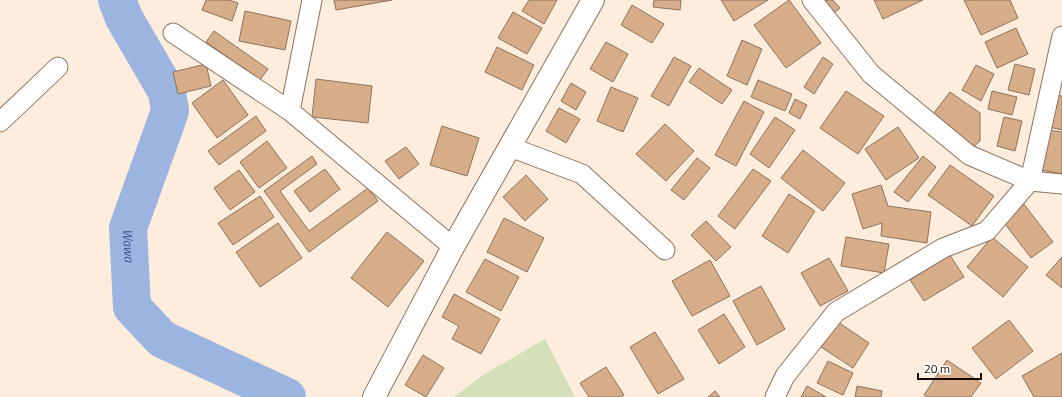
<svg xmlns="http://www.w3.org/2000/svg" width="1062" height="397" viewBox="0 0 1062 397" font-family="'Titillium Web',sans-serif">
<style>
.garden{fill:#d3e0ba}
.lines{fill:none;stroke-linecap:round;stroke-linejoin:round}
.river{stroke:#9cb4e0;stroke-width:38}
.building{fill:#d7ad89;stroke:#8d735c}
.street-casing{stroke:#8c725c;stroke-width:21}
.primary-casing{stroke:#8c725c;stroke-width:24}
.street{stroke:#fff;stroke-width:19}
.primary{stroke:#fff;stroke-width:22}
.labels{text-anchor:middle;stroke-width:4;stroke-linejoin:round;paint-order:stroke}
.water-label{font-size:13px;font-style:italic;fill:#3a568f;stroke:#fdfdfd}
</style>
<rect width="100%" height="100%" fill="#feecdd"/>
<polygon class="garden" points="545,339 575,397 454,397 483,375"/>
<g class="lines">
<path class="river" id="s1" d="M117 0 124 18 167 92 170 111 128 228 132 307 162 339 287 397"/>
</g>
<g class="building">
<polygon points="206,0 229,0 238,3 232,21 202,10"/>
<polygon points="334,0 392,0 336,10"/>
<polygon points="529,0 557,0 544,24 522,11"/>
<polygon points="654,0 681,0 680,10 653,7"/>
<polygon points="721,0 768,0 734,21"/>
<polygon points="789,0 821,43 786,68 754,25"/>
<polygon points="818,0 833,0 840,8 831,15"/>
<polygon points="874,0 923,0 883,19"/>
<polygon points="964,0 1010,0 1018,18 981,35"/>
<polygon points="632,5 664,24 652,43 621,25"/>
<polygon points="245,11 291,21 285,50 239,41"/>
<polygon points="513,12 542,28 527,54 498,38"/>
<polygon points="1016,28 1028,54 997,68 985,42"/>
<polygon points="214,31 268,69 260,80 206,42"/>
<polygon points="742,40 762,49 747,85 727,76"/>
<polygon points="606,42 628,54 613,82 590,69"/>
<polygon points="497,47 534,65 522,90 485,72"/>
<polygon points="674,57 691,66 669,106 651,96"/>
<polygon points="823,57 833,64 814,94 804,87"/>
<polygon points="206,64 211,86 178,94 173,72"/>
<polygon points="1015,64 1035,69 1029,95 1008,90"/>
<polygon points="976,65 994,74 981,101 962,90"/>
<polygon points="699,68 732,90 722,104 689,82"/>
<polygon points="316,79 372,86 368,123 312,117"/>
<polygon points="223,80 248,115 217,138 192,103"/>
<polygon points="758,80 792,94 785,111 751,97"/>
<polygon points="571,83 586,92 576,110 561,101"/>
<polygon points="611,87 638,98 623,132 597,121"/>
<polygon points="846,91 884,116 858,154 820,128"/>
<polygon points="992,91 1017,97 1012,115 988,109"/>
<polygon points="950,92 980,113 980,141 971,149 930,118"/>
<polygon points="1055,95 1062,96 1062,130 1049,127"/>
<polygon points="795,99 807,105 800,119 789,113"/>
<polygon points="744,101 764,112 736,166 715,155"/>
<polygon points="559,108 580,119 566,143 546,131"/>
<polygon points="256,116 266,131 219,165 208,151"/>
<polygon points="775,117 795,130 769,168 750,154"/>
<polygon points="1004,117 1022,121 1015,151 997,146"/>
<polygon points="665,124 694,151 666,181 636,154"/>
<polygon points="442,126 479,138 467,176 430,165"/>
<polygon points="898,127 919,158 886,180 865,149"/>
<polygon points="1048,130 1062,132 1062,174 1041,170"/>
<polygon points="267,141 287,168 259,188 240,162"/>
<polygon points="406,147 419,164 399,179 385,161"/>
<polygon points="803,150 845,183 823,211 781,178"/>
<polygon points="312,156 317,164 280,191 309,231 368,188 378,201 309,252 264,191"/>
<polygon points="923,156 936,167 908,202 894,192"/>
<polygon points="697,158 710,168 684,200 671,190"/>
<polygon points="950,165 994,196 972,226 928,195"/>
<polygon points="325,169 340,189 310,212 294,191"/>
<polygon points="753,169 771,181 735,229 718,216"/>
<polygon points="239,170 255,192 230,210 214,188"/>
<polygon points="526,175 548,199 525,221 503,197"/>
<polygon points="881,185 888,206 931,212 927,243 881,236 882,223 863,229 852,194"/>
<polygon points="789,194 815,211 788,253 762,236"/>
<polygon points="260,196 274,217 233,245 218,223"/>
<polygon points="1023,203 1053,242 1031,258 1002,220"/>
<polygon points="504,218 544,238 527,272 487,252"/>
<polygon points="706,221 731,247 716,261 691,235"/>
<polygon points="278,223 302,258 260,287 236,252"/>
<polygon points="387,232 424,261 388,307 351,278"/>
<polygon points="846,237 889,244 884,273 841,266"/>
<polygon points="992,237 1028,267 1003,297 967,267"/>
<polygon points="950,255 964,277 924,301 910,280"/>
<polygon points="1062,257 1062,288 1046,275"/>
<polygon points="829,258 848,291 820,306 801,273"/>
<polygon points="485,259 519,277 501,311 466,292"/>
<polygon points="710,260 730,296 692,316 672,281"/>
<polygon points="761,286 785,329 757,345 733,301"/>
<polygon points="454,294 500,319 481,354 452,339 459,326 442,317"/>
<polygon points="724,314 745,347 719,364 698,330"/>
<polygon points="1009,320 1033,351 996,379 972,348"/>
<polygon points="838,322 869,343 853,368 821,347"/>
<polygon points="655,332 684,379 658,394 630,347"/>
<polygon points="1062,353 1062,397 1034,397 1022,376"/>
<polygon points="423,355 444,368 426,397 405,385"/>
<polygon points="947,360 981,383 971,397 927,397 924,395"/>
<polygon points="828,361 853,373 843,395 817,383"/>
<polygon points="606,367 624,395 620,397 589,397 580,383"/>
<polygon points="807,386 826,397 801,397"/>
<polygon points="857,386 882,391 881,397 855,397"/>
<polygon points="715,391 720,397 708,397"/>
</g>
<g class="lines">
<defs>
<g id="street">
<polyline points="812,0 871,74 969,155 1030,181 1062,184"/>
<polyline points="173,33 290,111 453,247"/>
<polyline points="290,111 312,0"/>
<polyline points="0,122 58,67"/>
<polyline points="510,147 582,174 665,250"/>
<polyline points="775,397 785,376 836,312 943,248 987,231 1030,181 1062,36"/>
</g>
<polyline id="primary" points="374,397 453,247 593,0"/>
</defs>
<use href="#street" class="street-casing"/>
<use href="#primary" class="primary-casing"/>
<use href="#street" class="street"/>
<use href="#primary" class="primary"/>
</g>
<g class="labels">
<g class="water-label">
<text dy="5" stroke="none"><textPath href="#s1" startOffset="266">Wawa</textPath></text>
</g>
</g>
<path d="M918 373v6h63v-6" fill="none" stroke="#120903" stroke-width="2"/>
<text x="924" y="373" font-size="12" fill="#120903" stroke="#fdfdfd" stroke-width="3" paint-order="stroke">20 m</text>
</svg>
